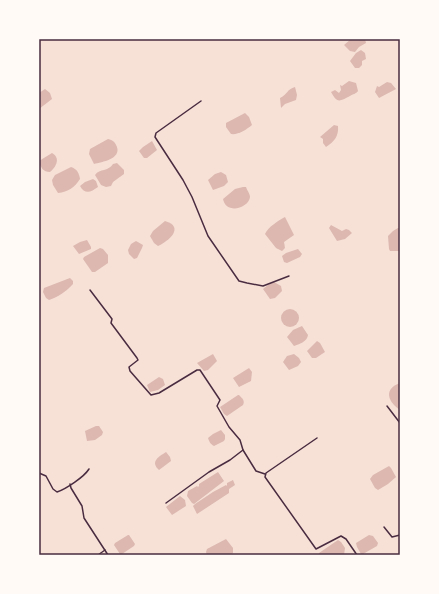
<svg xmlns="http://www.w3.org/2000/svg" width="439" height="594" viewBox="0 0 439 594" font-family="'Archivo Narrow',sans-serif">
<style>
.water{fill:#dcb8b0}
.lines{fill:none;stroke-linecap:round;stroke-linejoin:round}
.minor{stroke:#4a2c40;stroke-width:1.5}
.neatline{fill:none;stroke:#4a2c40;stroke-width:1.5}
</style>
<rect width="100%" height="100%" fill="#f7e1d7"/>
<g class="water">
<polygon points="351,39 365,39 366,43 359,47 355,52 350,51 344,45"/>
<polygon points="361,50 365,53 366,59 362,61 362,65 359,68 355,68 350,61 356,53"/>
<path d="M349 81 356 83 358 91C356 94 353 94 350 96 339 102 337 103 331 92L335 90 339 93 341 90 340 85 342 86Z"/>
<polygon points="387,82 391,83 396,89 379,98 375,92 377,86 379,87"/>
<path d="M295 87 297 95 296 100 285 104 281 108 280 98C287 95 287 89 295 87Z"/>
<polygon points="45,89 50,93 52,99 39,109 39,93"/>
<path d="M245 113 249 117 252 125C246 130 238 135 231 134L226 127V123Z"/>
<path d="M334 125 338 126C339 136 334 142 326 147L323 143V139L320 137Z"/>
<path d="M108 139C113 140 115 142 117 147 121 159 102 162 94 164L89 154 90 149Z"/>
<polygon points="152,141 157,150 147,158 144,158 139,151 143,147"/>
<path d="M52 153C61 158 56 167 50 172 43 172 41 168 39 161Z"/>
<path d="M117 163 124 170V174L113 182 111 186 106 187 101 185 95 175C100 168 108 172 113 164Z"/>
<path d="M71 167C77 169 79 173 80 179 75 187 68 192 58 193L53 185 52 180 55 175Z"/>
<polygon points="221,172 226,175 228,182 224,186 213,190 208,180 215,174"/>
<path d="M93 179 96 181 98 187C91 192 85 195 80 186L85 182Z"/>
<path d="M243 187H246C247 190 250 194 250 197 249 208 226 215 223 199L235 189Z"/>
<path d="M285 217 294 235 284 242 285 248 282 251 276 248 265 234C268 227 278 221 285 217Z"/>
<path d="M165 221C185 227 169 241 158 246L154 243 150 236 153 231Z"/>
<polygon points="331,225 342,231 346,229 349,230 352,233 345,239 337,241 329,228"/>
<polygon points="398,228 400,228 400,251 390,251 389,249 388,236 393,231"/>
<polygon points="87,240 91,247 91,249 79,254 73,246 80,242"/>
<polygon points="136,241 143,245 142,248 137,258 134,259 129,254 128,250 131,244"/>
<polygon points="100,248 103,249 108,255 108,263 95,272 92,272 83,259 84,257"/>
<polygon points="298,249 302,254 300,257 287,263 284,262 282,256 286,253"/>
<path d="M70 278 73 281V284C67 291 58 297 49 300L46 298 43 292 44 288Z"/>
<polygon points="274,282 281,286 282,291 275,298 270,299 263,289 268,285"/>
<circle cx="290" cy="318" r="9"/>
<path d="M302 326 308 335C307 342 299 344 294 346L287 337 293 330Z"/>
<polygon points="317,341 320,343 325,352 316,358 312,358 307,351"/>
<polygon points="213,354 217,361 208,370 204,371 197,363"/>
<polygon points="294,354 299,358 301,362 298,366 289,370 283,362 287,356"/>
<polygon points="249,368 252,372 251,381 239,387 233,378"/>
<polygon points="159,377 163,379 165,385 158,390 150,392 147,385"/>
<path d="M400 383V410C388 402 383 389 400 383Z"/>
<path d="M238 395H239C243 399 245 401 243 405L227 416 224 414 220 407Z"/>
<polygon points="96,426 99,426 103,432 102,435 95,440 87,441 85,431"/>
<path d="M221 430 225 435V439L224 441 214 446C210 444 209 441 208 438L213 434Z"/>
<path d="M166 452 170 457 171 461 159 470C150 462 158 457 166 452Z"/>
<polygon points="389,466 391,468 396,477 388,484 378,490 375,488 370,479 373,475"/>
<polygon points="218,472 224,481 194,504 192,503 187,496 188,491 197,486 198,487 199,486 199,484"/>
<polygon points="233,480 235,485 229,489 229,493 197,514 193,506 195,504 213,492 226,485 227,486 227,483"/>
<polygon points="180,496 185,500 186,506 172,515 166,507"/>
<polygon points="128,535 129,535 135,544 134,546 122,554 120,554 114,545 115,543"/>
<polygon points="369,535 373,536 378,543 377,546 363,554 361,554 357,547 356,543"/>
<polygon points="226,539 233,548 233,553 229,555 207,555 206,552 207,549"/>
<polygon points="338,540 341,542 345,548 344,555 319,555 319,553"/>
</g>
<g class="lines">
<g class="minor">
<polyline points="201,101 156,133 155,137 183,180 192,197 208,236 239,281 247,283 263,286 289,276"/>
<polyline points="90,290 112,319 111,323 137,358 138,360 129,367 130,371 151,395 159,393 197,370 200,370 220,400 217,406 229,427 240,440 243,450 256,471 265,474"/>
<polyline points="387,406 400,423"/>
<polyline points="317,438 266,473 265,477 316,549 341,536 346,539 357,555"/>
<path d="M39 473 46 476 53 489 57 492C66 489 84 477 89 469"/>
<polyline points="70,484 71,488 82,506 84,518 108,555"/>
<polyline points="166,503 209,472 230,460 243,450"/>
<polyline points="384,527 392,537 400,535"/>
<polyline points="98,555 105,550"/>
</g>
</g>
<rect width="439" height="594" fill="none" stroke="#fffaf5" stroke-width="80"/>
<rect x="40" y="40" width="359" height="514" class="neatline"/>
</svg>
